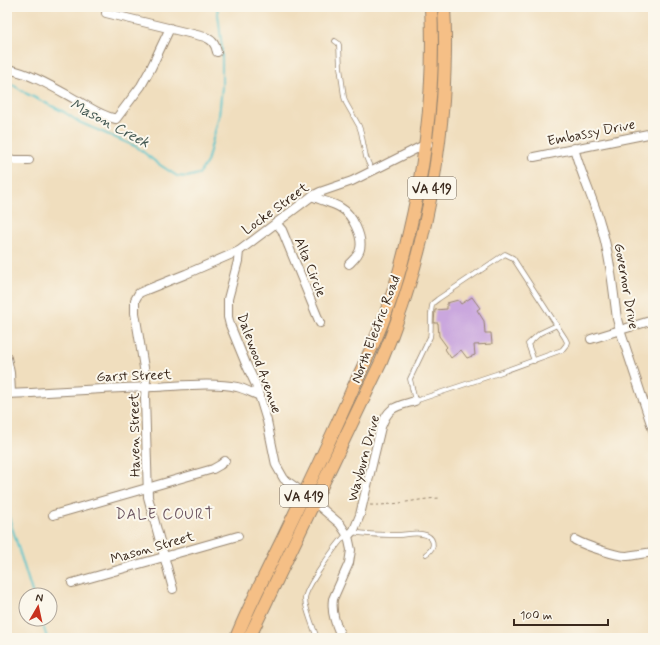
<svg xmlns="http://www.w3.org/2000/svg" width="660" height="645" viewBox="0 0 660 645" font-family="Mynerve,sans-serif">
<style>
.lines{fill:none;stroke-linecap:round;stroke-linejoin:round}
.stream{stroke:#55c3cb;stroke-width:2}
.building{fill:#caa7de}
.lane-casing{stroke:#96846e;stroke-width:5.5}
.street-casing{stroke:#96846e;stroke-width:10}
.primary-casing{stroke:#96846e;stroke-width:14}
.path{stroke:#96846e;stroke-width:1;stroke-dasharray:3 3;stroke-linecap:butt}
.lane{stroke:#fff;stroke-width:4}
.street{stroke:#fff;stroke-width:8}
.primary{stroke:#f5bf86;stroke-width:12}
.labels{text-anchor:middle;stroke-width:4;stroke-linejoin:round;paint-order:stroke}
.shield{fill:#fbf7ec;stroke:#75685c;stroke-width:1}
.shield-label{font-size:13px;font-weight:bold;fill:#3b2a1e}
.street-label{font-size:14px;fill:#3b2a1e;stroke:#fbf7ec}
.water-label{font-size:15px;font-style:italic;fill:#435852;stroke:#fbf7ec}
.neighbourhood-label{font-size:15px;letter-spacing:1px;fill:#6d5661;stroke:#fbf7ec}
</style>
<rect width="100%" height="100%" fill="#fbf7ec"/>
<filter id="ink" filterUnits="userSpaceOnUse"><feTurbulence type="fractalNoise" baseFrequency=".025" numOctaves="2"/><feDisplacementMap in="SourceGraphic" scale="8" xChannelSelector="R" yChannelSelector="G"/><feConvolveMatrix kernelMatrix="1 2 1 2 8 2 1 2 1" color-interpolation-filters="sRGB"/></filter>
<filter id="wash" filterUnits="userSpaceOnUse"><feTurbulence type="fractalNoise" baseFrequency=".012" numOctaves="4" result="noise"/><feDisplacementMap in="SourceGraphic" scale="16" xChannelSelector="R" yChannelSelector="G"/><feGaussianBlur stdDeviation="0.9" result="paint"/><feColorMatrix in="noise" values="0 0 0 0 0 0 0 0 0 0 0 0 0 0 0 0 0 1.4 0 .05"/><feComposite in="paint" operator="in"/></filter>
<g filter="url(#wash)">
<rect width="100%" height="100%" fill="#f0debe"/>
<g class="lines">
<g class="stream">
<polyline points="7,83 10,83 27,94 64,112 79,122 137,147 157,163 177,176 187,177 199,174 207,162 219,116 222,87 222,49 219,22 217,7"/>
<polyline points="7,511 33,595"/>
<polyline points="41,619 47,638"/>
</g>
</g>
<g id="blocks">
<polygon class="building" points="472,297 480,308 477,310 484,321 485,333 491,333 492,344 474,345 475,355 467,358 461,350 451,358 445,349 447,347 439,336 438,323 434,323 435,310 447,309 447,303 458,300 461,304"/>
</g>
</g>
<g filter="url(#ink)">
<use href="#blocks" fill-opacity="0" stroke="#96846e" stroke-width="1"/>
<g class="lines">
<defs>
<g id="lane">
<polyline points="335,41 338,43 339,45 340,67 344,97 346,103 359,126 361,132 366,157 368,162 372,171"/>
<path d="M505 254 513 258 565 338 567 342 566 345 562 350 496 374 415 401 410 379 430 337C432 328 429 311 433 303 434 302 437 300 438 299Z"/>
<polyline points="534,361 528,344 540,333 557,325"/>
<path d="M353 532C367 535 382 535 397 535 405 535 414 532 422 534 434 536 437 547 426 554"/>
<path d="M317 638C314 629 305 608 305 599 305 588 338 542 347 534"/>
</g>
<g id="street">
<path d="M106 13 205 37C212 40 215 43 217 52"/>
<path d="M7 69C31 73 58 90 80 102 92 109 102 116 116 119L141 86 151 68 170 28"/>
<path d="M574 148C581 175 594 200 601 226 610 256 613 288 617 319L620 330 653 430"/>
<polyline points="534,157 653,133"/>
<polyline points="7,158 14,160 29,160"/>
<path d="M312 196C321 201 332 202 341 208 352 214 363 237 360 249 359 255 353 260 349 264"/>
<polyline points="276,223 282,230 320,323"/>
<path d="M239 251 238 261 228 299V317L230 325 246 364 256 385 267 421 276 465 284 479 305 494 340 524 348 536 351 550 349 563 333 599C331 613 336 625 342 638"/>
<polyline points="591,339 653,320"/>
<polyline points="7,358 10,373 11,393"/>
<path d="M7 394C56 392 105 388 154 387 179 386 213 382 237 387 245 389 252 393 260 396"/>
<polyline points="53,515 213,469 220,465 225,461"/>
<path d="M348 536 354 530 360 515 381 427C389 406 395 407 415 401"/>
<path d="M575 540C586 546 616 556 627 556 636 555 645 553 653 552"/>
<polyline points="72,583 238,536"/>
<polyline points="173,589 148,497 145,397 146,380 135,313 135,300 139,293 146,290 186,274 239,251 312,196 320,192 352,181 426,144 428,144"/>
</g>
<g id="primary">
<path d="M236 638C250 604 267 571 283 538 307 488 331 439 353 388 364 365 375 342 384 318 394 292 402 264 408 237 426 162 435 84 431 7"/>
<path d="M249 638 381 362C416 280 436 190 443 101 445 70 446 38 444 7"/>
</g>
</defs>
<use href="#lane" class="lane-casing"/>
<use href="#street" class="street-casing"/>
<use href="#primary" class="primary-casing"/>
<path class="path" d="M370 505C393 506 416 499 440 498"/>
<use href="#lane" class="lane"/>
<use href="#street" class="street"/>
<use href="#primary" class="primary"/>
</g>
</g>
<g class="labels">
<g class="shield">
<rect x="408" y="177" width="48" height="22" rx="3"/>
<rect x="280" y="485" width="48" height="22" rx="3"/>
</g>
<g class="shield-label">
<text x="432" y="193">VA 419</text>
<text x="304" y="501">VA 419</text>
</g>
<g class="street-label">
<text transform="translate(591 132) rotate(-11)" y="5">Embassy Drive</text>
<text transform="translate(275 208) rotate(-36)" y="5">Locke Street</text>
<text transform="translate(311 267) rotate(68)" y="5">Alta Circle</text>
<text transform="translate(627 286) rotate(80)" y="5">Governor Drive</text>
<text transform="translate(375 329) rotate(-69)" y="5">North Electric Road</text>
<text transform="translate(260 363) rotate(70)" y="5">Dalewood Avenue</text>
<text transform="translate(134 375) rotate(-2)" y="5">Garst Street</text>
<text transform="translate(134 435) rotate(-91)" y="5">Haven Street</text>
<text transform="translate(363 458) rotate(-75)" y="5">Wayburn Drive</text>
<text transform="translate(152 547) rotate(-16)" y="5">Mason Street</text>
</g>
<g class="water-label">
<text transform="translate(110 123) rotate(28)" y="5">Mason Creek</text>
</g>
<g class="neighbourhood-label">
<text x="165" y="519">DALE COURT</text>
</g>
</g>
<rect width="660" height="645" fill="none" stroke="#fbf7ec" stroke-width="24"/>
<g transform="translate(38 607) rotate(9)"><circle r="19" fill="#fbf7ec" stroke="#aea59a"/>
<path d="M0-3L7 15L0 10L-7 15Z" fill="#c8321e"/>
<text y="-6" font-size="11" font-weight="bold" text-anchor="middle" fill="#3b2a1e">N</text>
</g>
<path d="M514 619v6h94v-6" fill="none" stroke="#3b2a1e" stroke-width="2"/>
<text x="520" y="619" font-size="12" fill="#3b2a1e" stroke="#fbf7ec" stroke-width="3" paint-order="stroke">100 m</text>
</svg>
